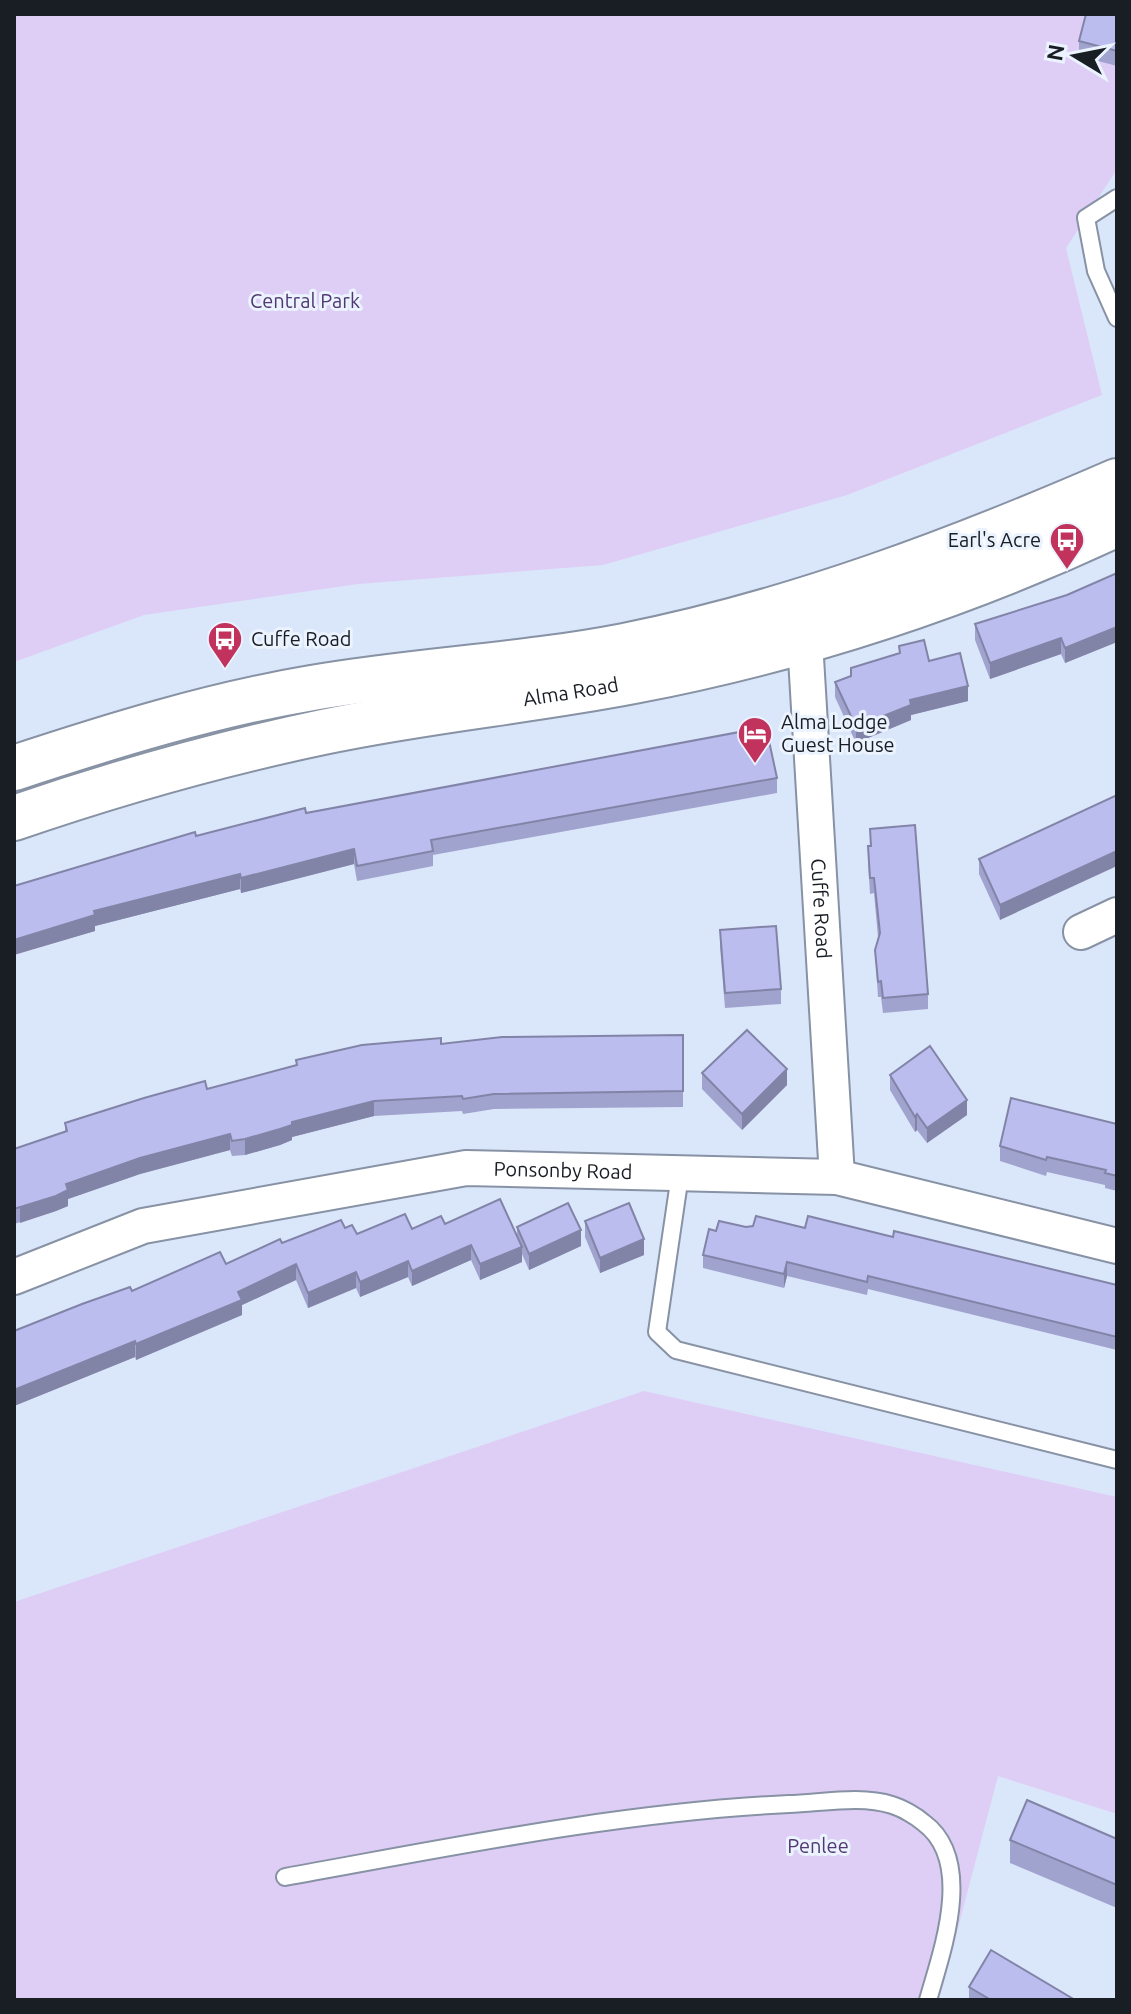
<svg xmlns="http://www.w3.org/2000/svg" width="1131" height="2014" viewBox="0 0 1131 2014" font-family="Ubuntu,sans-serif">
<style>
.green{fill:#decef6}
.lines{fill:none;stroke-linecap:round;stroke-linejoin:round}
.service-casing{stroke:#8792a4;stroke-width:20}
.minor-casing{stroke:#8792a4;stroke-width:38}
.primary-casing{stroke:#8792a4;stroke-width:48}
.service{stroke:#fff;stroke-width:16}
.minor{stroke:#fff;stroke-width:34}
.primary{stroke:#fff;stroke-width:44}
.wall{fill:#a0a3cd}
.shaded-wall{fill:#8284a7}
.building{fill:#babdee;stroke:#8284a7;stroke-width:2}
.labels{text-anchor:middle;stroke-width:6;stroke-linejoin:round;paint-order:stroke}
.park-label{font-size:20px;fill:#523872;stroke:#ebf3ff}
.poi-label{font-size:20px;fill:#191d24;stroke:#ebf3ff;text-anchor:start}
.street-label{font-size:20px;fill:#191d24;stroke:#ebf3ff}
</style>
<rect width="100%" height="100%" fill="#dae6fa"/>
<g class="green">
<polygon points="14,14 1117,14 1117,169 1066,248 1102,395 847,495 603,565 358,584 144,615 14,662"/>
<polygon points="644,1391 1117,1497 1117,1814 998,1776 939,2000 14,2000 14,1602"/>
</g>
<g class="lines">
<defs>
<g id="service">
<polyline points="1117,198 1086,218 1096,271 1117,318"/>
<polyline points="680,1175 657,1332 676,1350 1117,1460"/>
<path d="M285 1877C452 1847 620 1812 789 1804 822 1803 861 1795 892 1805 902 1808 916 1816 924 1823 975 1861 942 1951 928 2000"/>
</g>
<g id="minor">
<path id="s1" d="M805 641 837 1177"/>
<polyline points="1081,932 1117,915"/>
<path id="s2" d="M14 1277 143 1226 466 1168 837 1177 1117 1246"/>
</g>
<g id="primary">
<path d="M14 768C111 736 211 705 312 688 415 670 521 666 624 646 795 612 958 550 1117 481"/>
<path id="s3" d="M14 818C116 783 218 754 323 732 426 710 531 701 634 681 802 649 963 596 1117 524"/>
</g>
</defs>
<use href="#service" class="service-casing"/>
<use href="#minor" class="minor-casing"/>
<use href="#primary" class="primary-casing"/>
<use href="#service" class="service"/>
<use href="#minor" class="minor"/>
<use href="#primary" class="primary"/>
</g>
<g class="wall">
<polygon points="1117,14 1117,66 1079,56 1079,41"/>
<polygon points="1117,573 1117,642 1065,663 1061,654 990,679 975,640 975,624 1067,595"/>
<polygon points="899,646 929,661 968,701 911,715 911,720 856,743 835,697 835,682 851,676 899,653"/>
<polygon points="777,778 777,793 433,855 433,866 357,881 354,864 241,893 240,889 95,926 95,931 19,953 306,813"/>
<polygon points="1117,795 1000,920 979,874 979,859"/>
<polygon points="870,829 928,994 928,1009 883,1013 881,997 878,997 875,950 878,937 874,893 870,894 868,861 868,846 870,846"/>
<polygon points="720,930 781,989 781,1004 725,1008 720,946"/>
<polygon points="683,1035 683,1107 494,1109 463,1114 462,1111 374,1116 292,1137 292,1140 280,1145 245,1155 232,1156 230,1150 140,1174 68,1199 68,1206 56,1211 14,1224 14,1149 65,1132 65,1123 207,1089 296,1066 296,1060 441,1044"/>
<polygon points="702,1073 787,1085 742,1130 702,1089"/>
<polygon points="890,1075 967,1115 927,1143 917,1130 915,1132 890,1090"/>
<polygon points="1117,1124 1117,1191 1105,1188 1105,1185 1047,1172 1046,1176 1000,1161 1000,1146"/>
<polygon points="585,1221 644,1255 600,1273 585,1237"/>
<polygon points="445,1224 517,1235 517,1227 581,1246 529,1270 522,1254 522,1262 480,1280 471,1260 412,1286 408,1277 360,1297 356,1288 308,1308 296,1280 242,1305 242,1315 136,1360 135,1357 14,1406 14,1331 132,1291 226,1264 282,1243 345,1228 357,1234"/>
<polygon points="746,1227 805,1228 893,1237 1117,1285 1117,1350 868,1289 867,1295 787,1276 784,1288 703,1268 703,1255 716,1231"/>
<polygon points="1117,1839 1117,1908 1010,1863 1010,1840"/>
<polygon points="969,1987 1075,2000 969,2000"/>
</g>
<g class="shaded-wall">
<polygon points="1117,627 1117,642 1065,663 1065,648"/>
<polygon points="1061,638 1061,654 990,679 990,663"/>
<polygon points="968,686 968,701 911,715 911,720 856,743 856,727 910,700"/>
<polygon points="354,849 354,864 241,893 241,878"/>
<polygon points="1117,851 1117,866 1000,920 1000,905"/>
<polygon points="240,874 240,889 95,926 95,931 14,955 14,940 94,911"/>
<polygon points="787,1069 787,1085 742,1130 742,1114"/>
<polygon points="967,1100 967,1115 927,1143 927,1128"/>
<polygon points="374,1101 374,1116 292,1137 292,1140 280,1145 245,1155 245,1139 292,1122"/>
<polygon points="917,1114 917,1130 915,1132 915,1117"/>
<polygon points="230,1134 230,1150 140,1174 68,1199 68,1206 56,1211 20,1223 20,1208 66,1184 140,1158"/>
<polygon points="581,1230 581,1246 529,1270 529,1254"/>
<polygon points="644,1239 644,1255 600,1273 600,1258"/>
<polygon points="471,1245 471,1260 412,1286 412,1271"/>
<polygon points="522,1247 522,1262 480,1280 480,1264"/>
<polygon points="408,1261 408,1277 360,1297 360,1282"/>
<polygon points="787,1262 787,1276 784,1288 784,1274"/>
<polygon points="296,1264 296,1280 242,1305 242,1315 136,1360 136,1344 238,1292"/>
<polygon points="356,1272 356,1288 308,1308 308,1293"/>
<polygon points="135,1341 135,1357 14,1406 14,1390"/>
</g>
<g class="building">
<polygon points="1086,14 1117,14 1117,51 1079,41"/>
<polygon points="1117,573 1117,627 1065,648 1061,638 990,663 975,624 1067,595"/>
<polygon points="924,640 929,661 960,653 968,686 910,700 911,705 856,727 835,682 851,676 851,668 900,653 899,646"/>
<polygon points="766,727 777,778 431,840 433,851 357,866 354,849 241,878 240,874 94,911 95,915 14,940 14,886 195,832 196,836 305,808 306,813"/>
<polygon points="1117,795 1117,851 1000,905 979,859"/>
<polygon points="915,825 928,994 883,998 881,981 878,982 875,950 880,933 874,878 870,878 868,846 871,846 870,829"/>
<polygon points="776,926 781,989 725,993 720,930"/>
<polygon points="747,1030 787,1069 742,1114 702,1073"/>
<polygon points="683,1035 683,1091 494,1094 463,1099 462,1096 374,1101 292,1122 292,1125 280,1129 245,1139 232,1141 230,1134 140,1158 66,1184 68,1190 56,1196 14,1209 14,1149 67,1131 65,1123 144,1098 205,1081 207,1089 297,1065 296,1060 362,1045 441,1038 441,1044 502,1037"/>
<polygon points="930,1046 967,1100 927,1128 917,1114 915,1117 890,1075"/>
<polygon points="1011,1098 1117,1124 1117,1176 1105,1173 1106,1170 1047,1157 1046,1160 1000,1146"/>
<polygon points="500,1199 522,1247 480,1264 471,1245 412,1271 408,1261 360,1282 356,1272 308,1293 296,1264 238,1292 242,1300 136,1344 135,1341 14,1390 14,1331 82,1304 130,1287 132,1291 220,1252 226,1264 280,1239 282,1243 341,1220 345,1228 352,1225 357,1234 405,1214 412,1229 441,1216 445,1224"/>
<polygon points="568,1203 581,1230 529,1254 517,1227"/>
<polygon points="629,1203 644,1239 600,1258 585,1221"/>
<polygon points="756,1216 805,1228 808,1216 893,1237 894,1231 1117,1285 1117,1337 868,1276 867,1282 787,1262 784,1274 703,1255 709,1229 716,1231 719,1221 746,1227 753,1226"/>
<polygon points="1027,1800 1117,1839 1117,1885 1010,1840"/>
<polygon points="991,1950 1075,2000 991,2000 969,1987"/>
</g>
<defs>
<symbol id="bus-pin" viewBox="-11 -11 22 30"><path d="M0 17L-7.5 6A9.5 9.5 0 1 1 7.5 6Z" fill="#c1335c" stroke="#ebf3ff"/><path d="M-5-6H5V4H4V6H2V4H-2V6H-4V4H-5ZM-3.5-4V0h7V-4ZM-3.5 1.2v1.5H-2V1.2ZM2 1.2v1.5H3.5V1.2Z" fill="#fff"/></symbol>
<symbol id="hotel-pin" viewBox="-11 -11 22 30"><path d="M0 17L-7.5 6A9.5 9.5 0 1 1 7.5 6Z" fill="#c1335c" stroke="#ebf3ff"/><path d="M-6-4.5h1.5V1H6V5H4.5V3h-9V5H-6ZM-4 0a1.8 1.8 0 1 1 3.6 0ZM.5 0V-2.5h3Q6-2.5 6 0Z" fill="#fff"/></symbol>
</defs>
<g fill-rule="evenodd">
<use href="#bus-pin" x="1047" y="520" width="40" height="54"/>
<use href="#bus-pin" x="205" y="619" width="40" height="54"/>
<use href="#hotel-pin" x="735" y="714" width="40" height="54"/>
</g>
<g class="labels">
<g class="park-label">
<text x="305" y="308">Central Park</text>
<text x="818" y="1853">Penlee</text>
</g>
<g class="poi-label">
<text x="1041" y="547" text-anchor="end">Earl's Acre</text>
<text x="251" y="646">Cuffe Road</text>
<text x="781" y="729">Alma Lodge<tspan x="781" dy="23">Guest House</tspan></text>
</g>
<g class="street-label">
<text dy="7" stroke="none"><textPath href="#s3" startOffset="572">Alma Road</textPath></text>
<text dy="7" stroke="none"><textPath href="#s1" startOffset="268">Cuffe Road</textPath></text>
<text dy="7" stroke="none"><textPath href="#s2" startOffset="564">Ponsonby Road</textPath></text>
</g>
</g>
<rect width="1131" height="2014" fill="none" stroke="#191d24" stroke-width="32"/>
<g transform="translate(1075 56) rotate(280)" stroke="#ebf3ff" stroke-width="6" paint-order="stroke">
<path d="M0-6L14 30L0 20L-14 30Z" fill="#191d24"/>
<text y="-12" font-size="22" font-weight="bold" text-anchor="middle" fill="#191d24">N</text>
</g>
</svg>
